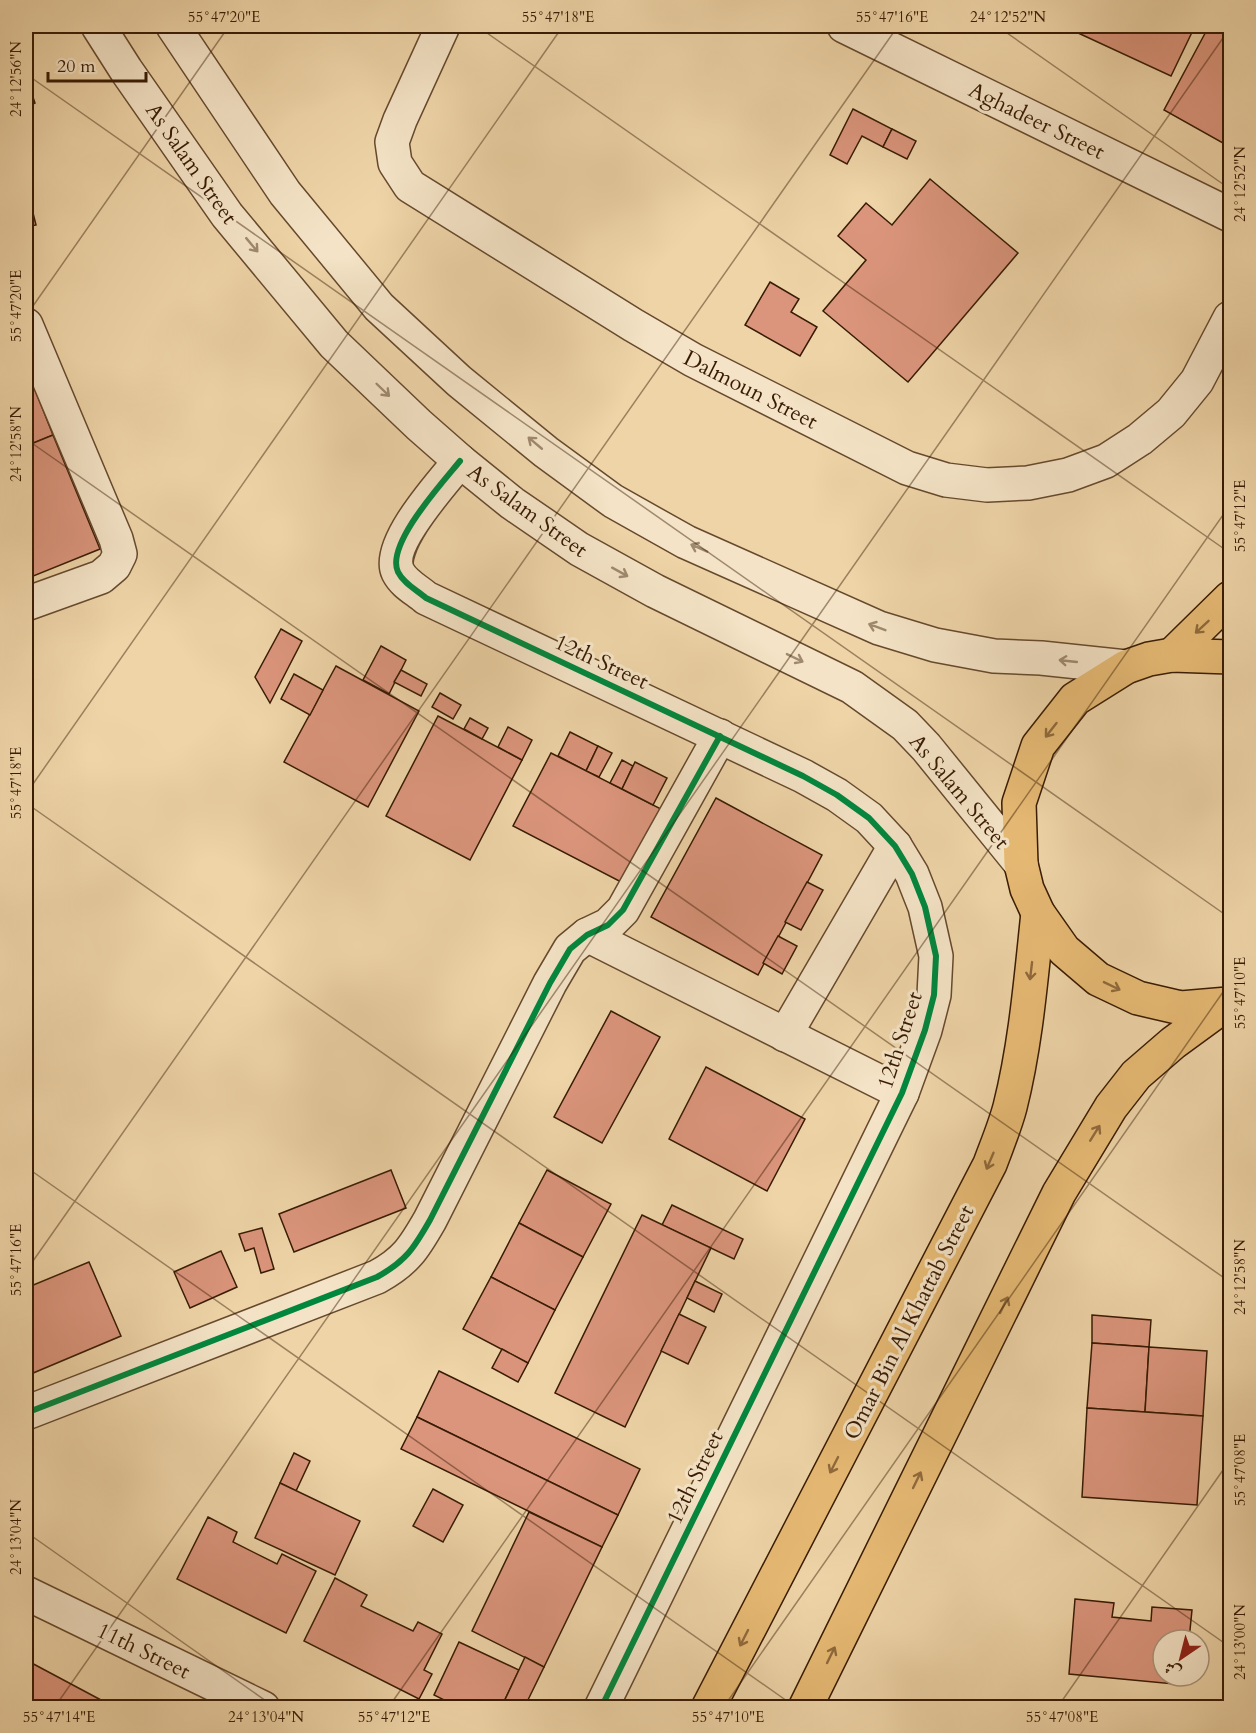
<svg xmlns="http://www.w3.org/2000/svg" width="1256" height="1733" viewBox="0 0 1256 1733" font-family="Cardo,Amiri,serif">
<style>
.building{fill:#db957c;stroke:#381b04;stroke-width:1.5}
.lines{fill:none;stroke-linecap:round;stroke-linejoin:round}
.minor-casing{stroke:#66492d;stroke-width:36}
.major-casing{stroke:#381b04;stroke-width:36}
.minor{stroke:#f4e3c6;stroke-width:33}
.major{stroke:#e7ba74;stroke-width:33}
.cycleway-casing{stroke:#f4e3c6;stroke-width:10}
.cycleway{stroke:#00873e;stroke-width:6}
.oneway{stroke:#9f896f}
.oneway2{stroke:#906a3c}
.ticks{fill:none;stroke:#381b04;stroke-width:1.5;stroke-opacity:0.45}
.labels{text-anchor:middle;stroke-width:6;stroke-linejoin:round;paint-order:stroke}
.street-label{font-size:22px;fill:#381b04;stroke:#f4e3c6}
.neatline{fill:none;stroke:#381b04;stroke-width:2}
.ticks-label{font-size:15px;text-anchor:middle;fill:#381b04}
</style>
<rect width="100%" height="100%" fill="#eed4a7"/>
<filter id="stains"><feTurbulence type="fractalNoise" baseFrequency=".00333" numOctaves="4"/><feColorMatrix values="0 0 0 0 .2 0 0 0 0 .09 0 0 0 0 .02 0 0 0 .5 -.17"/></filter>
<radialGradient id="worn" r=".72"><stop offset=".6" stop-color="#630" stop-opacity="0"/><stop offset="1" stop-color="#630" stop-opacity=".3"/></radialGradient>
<g class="building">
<polygon points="1063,26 1195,26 1171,76"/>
<polygon points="1209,26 1230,26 1230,147 1164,110"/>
<polygon points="26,77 35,103 26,107"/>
<polygon points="853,109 892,129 883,147 862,136 847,164 830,155"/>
<polygon points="892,129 916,141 907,159 883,147"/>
<polygon points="930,179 1018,253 908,382 823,311 866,260 838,236 866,203 892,225"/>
<polygon points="30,201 36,225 26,227 26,202"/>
<polygon points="770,282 799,299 791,312 817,327 800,356 745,325"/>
<polygon points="26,367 53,435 26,446"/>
<polygon points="53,435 100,549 26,579 26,446"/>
<polygon points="281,629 302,641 270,703 255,677"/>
<polygon points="381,646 406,660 389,694 363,680"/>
<polygon points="336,666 419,711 368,807 284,762"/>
<polygon points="401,670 427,684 421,696 394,682"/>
<polygon points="294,674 323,690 310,715 281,699"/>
<polygon points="440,693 461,705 453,719 432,707"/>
<polygon points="438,716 522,760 470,860 386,816"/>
<polygon points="470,718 488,728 482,739 464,729"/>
<polygon points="508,727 532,740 522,760 498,747"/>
<polygon points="570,732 598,746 586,771 558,756"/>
<polygon points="598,746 612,753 599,777 586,771"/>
<polygon points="551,753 661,809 623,883 513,826"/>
<polygon points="622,760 633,766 622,789 610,783"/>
<polygon points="635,762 667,778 653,805 622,789"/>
<polygon points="716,798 822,855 758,975 651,917"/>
<polygon points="807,882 823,890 801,930 785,922"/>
<polygon points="778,936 797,946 782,974 763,963"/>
<polygon points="611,1011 660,1037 602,1143 554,1117"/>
<polygon points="706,1067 805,1119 767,1191 669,1139"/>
<polygon points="391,1170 406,1208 294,1252 279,1214"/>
<polygon points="547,1170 611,1204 583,1257 519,1223"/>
<polygon points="672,1205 743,1239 734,1259 662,1225"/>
<polygon points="642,1215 711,1248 625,1427 555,1393"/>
<polygon points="519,1223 583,1257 555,1310 491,1277"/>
<polygon points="262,1228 274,1269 261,1273 254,1248 245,1251 239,1234"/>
<polygon points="221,1251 237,1287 190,1308 174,1272"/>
<polygon points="89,1262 121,1336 26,1376 26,1288"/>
<polygon points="491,1277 555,1310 528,1363 463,1329"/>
<polygon points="695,1281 722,1294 714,1312 687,1298"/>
<polygon points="679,1314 706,1327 688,1364 661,1351"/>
<polygon points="1092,1315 1151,1320 1149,1347 1092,1343"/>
<polygon points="1092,1343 1149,1347 1145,1412 1087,1408"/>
<polygon points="1149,1347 1207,1351 1203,1416 1145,1412"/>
<polygon points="502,1349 528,1363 518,1382 492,1368"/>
<polygon points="439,1371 640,1469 618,1515 417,1417"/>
<polygon points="1087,1408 1203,1416 1197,1505 1082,1497"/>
<polygon points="417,1417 618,1515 602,1547 401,1449"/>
<polygon points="294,1453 310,1461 296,1491 280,1483"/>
<polygon points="280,1483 360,1521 335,1575 255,1538"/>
<polygon points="433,1489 463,1505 443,1542 413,1526"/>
<polygon points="529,1512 602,1547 544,1667 472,1631"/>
<polygon points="208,1517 237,1532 233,1542 277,1564 282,1554 316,1571 286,1633 177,1579"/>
<polygon points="335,1578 367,1595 361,1606 413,1631 418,1622 442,1634 424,1670 432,1674 419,1699 304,1641"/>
<polygon points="1075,1599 1114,1603 1112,1617 1151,1621 1152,1607 1192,1610 1189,1640 1163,1640 1163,1676 1186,1676 1185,1685 1069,1674"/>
<polygon points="459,1642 519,1670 501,1708 460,1708 434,1695"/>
<polygon points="525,1657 544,1667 524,1708 501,1708"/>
<polygon points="26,1660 116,1708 26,1708"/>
</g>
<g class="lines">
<defs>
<g id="minor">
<polyline points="98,26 126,70 227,215 334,344 419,425 460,461 512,503 579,549 655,591 852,687 905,725 926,747 1021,864"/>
<polyline points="173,26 285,193 379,307 459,381 546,452 613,501 686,542 879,628 935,645 994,656 1041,658 1126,667"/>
<polyline points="443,26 400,120 392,142 395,163 410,186 633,325 693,360 907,468 946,480 987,485 1028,483 1068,475 1106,461 1140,439 1171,413 1197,381 1230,318"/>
<polyline points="844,26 1230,215"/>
<polyline points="26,325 116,539 120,554 114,566 101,577 26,604"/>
<path d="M460 461C443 482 385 545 398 572 404 584 417 590 426 598L803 776 837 795 869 818 895 846 912 874 925 907 936 956 934 995 925 1030 902 1093 601 1708"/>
<polyline points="587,935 902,1093"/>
<polyline points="785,1035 895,846"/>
<path d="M26 1413 377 1277C406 1261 414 1248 430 1220L550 983 570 949 587 935 608 925 623 910 720 736"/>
<polyline points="26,1593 263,1708"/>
</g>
<g id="major">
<polyline points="1172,655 1230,598"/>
<polyline points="1228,1004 1181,1008 1138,998 1098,979 1064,950 1038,913 1027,889 1021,864 1019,803 1038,746 1075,699 1126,667 1149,659 1172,655 1230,657"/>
<path d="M708 1708 990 1164C997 1145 1005 1126 1010 1107 1026 1043 1031 978 1038 913"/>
<polyline points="805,1708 1059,1193 1111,1107 1136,1075 1173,1043 1225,1005"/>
</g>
</defs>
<use href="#minor" class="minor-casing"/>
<use href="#major" class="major-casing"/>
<use href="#minor" class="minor"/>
<use href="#major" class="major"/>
<defs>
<g id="cycleway">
<path d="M460 461C443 482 385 545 398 572 404 584 417 590 426 598L803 776 837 795 869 818 895 846 912 874 925 907 936 956 934 995 925 1030 902 1093 601 1708"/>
<path d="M26 1413 377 1277C406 1261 414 1248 430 1220L550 983 570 949 587 935 608 925 623 910 720 736"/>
</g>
</defs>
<use href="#cycleway" class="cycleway-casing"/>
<use href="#cycleway" class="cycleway"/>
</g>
<defs><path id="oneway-shaft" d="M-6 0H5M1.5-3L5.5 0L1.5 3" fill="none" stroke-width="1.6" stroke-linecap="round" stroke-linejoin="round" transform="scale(1.5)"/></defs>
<g class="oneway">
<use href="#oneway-shaft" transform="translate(252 245) rotate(50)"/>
<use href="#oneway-shaft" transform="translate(383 390) rotate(44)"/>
<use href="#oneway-shaft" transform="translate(535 443) rotate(-140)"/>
<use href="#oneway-shaft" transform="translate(699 548) rotate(-156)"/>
<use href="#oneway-shaft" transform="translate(620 572) rotate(29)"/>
<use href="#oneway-shaft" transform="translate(877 627) rotate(-159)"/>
<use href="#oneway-shaft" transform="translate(795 658) rotate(26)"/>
<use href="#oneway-shaft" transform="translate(1068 661) rotate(-174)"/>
</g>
<g class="oneway2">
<use href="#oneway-shaft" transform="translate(1202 627) rotate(137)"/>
<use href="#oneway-shaft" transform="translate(1051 730) rotate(128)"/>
<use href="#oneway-shaft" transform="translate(1031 971) rotate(97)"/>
<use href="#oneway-shaft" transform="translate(1112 986) rotate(26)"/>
<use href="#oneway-shaft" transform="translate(1095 1133) rotate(-58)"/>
<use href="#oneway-shaft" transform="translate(990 1161) rotate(113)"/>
<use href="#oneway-shaft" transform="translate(1004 1305) rotate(-64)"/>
<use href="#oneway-shaft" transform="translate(834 1465) rotate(117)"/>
<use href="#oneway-shaft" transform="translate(917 1480) rotate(-64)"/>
<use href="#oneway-shaft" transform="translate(744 1638) rotate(117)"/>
<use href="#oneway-shaft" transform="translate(831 1655) rotate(-64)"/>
</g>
<path class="ticks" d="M477 26 1230 553M997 26 1230 189M26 74 1230 918M26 316 229 26M26 439 1230 1282M26 794 563 26M26 803 1230 1647M26 1167 797 1708M26 1271 898 26M26 1532 276 1708M54 1708 1230 28M388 1708 1230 505M723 1708 1230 982M1057 1708 1230 1460"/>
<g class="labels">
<g class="street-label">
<text transform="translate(1037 120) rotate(26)" y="8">Aghadeer Street</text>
<text transform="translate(192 163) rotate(55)" y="8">As Salam Street</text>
<text transform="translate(751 389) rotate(27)" y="8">Dalmoun Street</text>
<text transform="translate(528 510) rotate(36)" y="8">As Salam Street</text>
<text transform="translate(602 661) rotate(25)" y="8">12th Street</text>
<text transform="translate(960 791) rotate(50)" y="8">As Salam Street</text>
<text transform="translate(899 1040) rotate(-72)" y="8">12th Street</text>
<text transform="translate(908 1322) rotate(-63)" y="8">Omar Bin Al Khattab Street</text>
<text transform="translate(694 1477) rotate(-64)" y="8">12th Street</text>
<text transform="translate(144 1650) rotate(26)" y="8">11th Street</text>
</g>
</g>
<rect width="1256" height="1733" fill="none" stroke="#eed4a7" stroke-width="66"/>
<g transform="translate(1181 1658) rotate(215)"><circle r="28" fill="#f4e3c6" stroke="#a99378" stroke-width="1.5"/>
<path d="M0-4.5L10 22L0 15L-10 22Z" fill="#8f2418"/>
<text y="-9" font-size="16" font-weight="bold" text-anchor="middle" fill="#381b04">ش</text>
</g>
<path d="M48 72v9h98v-9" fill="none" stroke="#381b04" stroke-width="3"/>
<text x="57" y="72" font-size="18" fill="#381b04" stroke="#f4e3c6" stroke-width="4.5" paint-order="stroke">20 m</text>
<rect x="33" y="33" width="1190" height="1667" class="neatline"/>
<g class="ticks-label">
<text x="224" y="22">55°47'20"E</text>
<text x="558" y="22">55°47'18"E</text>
<text x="892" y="22">55°47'16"E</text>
<text x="1008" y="22">24°12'52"N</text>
<text transform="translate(16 79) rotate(-90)" y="5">24°12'56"N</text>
<text transform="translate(1240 184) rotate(-90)" y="5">24°12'52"N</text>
<text transform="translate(16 306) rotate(-90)" y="5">55°47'20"E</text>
<text transform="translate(16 444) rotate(-90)" y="5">24°12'58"N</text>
<text transform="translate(1240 516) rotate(-90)" y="5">55°47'12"E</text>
<text transform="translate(16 783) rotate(-90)" y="5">55°47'18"E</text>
<text transform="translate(1240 993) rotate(-90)" y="5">55°47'10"E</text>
<text transform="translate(16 1260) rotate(-90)" y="5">55°47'16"E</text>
<text transform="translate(1240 1277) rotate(-90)" y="5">24°12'58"N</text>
<text transform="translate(1240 1470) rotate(-90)" y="5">55°47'08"E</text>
<text transform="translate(16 1537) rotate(-90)" y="5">24°13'04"N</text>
<text transform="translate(1240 1642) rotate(-90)" y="5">24°13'00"N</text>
<text x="59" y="1722">55°47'14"E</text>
<text x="266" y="1722">24°13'04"N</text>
<text x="394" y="1722">55°47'12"E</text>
<text x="728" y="1722">55°47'10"E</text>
<text x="1062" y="1722">55°47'08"E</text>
</g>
<rect width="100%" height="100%" filter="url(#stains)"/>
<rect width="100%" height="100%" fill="url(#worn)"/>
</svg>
